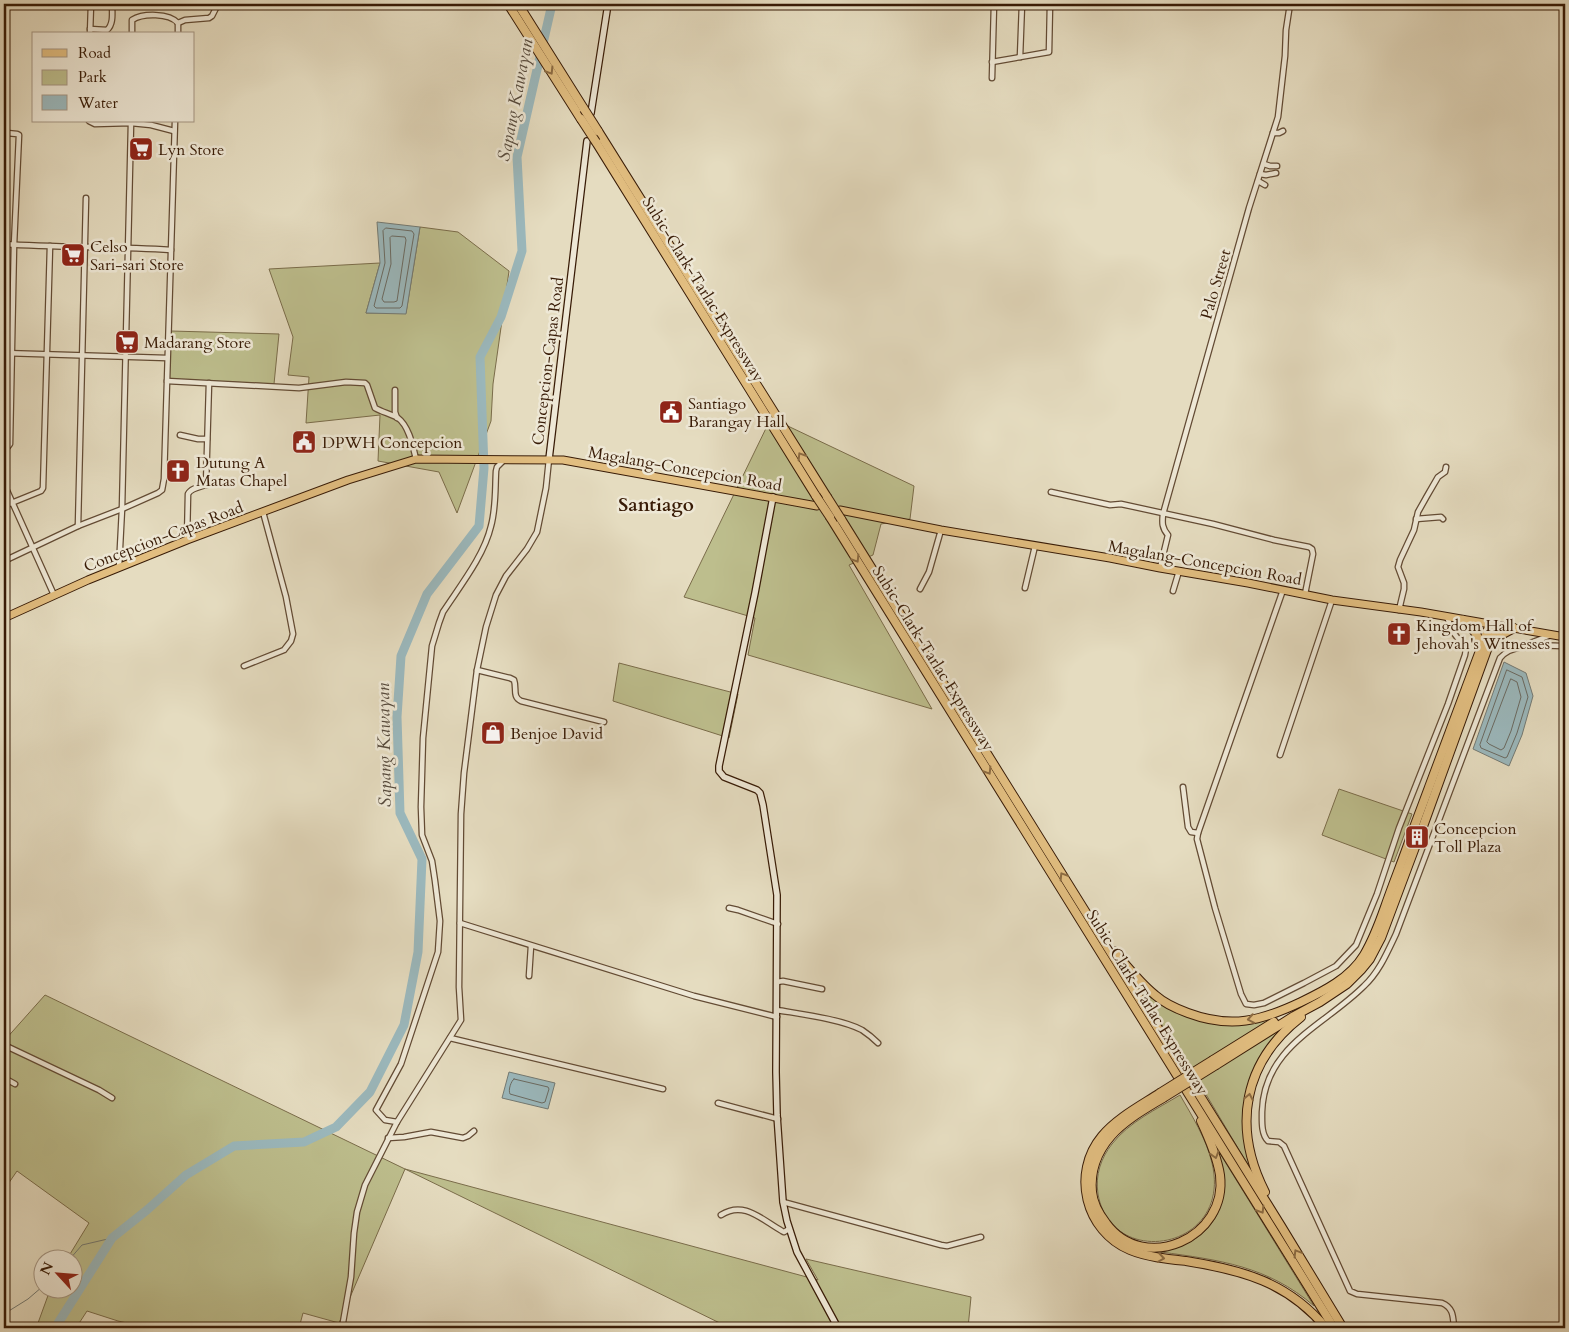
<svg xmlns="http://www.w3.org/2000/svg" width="1569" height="1332" viewBox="0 0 1569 1332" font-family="Cardo,serif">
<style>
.green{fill:#bdbe8d;stroke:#7a6c4a}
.water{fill:#9bb9be;stroke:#737a74}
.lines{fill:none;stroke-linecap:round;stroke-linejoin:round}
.shore{stroke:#6a6a62;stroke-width:1}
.stream{stroke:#737a74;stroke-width:1}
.river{stroke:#9bb9be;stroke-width:9}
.street-casing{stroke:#634b34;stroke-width:7}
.secondary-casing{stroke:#381b06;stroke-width:8}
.primary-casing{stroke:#381b06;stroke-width:9}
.highway-casing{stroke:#381b06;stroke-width:10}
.street{stroke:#eee8d6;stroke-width:4.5}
.secondary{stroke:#eee8d6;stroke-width:5.5}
.primary{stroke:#e2be80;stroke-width:7}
.highway{stroke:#e2be80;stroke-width:8}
.highway-bridge-casing{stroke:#381b06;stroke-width:10;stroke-linecap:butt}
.highway-bridge{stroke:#e2be80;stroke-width:8}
.oneway{stroke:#8d6c43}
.labels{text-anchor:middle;stroke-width:5;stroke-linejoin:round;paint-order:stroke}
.poi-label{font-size:16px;fill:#381b06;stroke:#eee8d6;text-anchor:start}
.street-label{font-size:16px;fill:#381b06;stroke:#eee8d6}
.water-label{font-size:18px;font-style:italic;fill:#564a3d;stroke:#eee8d6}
.quarter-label{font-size:19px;font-weight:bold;fill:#381b06;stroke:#eee8d6}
</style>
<rect width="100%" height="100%" fill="#e5dcc0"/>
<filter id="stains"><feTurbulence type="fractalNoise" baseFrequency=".004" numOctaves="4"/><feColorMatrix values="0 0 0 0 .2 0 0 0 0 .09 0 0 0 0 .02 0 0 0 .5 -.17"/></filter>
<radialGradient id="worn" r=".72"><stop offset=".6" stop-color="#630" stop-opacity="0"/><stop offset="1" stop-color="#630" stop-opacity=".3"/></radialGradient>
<g class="green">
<polygon points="420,227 458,232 509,271 493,384 491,421 457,513 439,472 378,461 380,415 306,423 309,377 288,375 293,337 269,269 380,263 366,313 406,313"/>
<polygon points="171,331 279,334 274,384 169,379"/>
<polygon points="771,418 914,486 910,519 881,524 873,555 849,565 932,709 748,655 755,618 684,597"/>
<polygon points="619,663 738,694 729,738 613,701"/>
<polygon points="1339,789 1412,814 1394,862 1322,835"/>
<path d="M1140 987C1165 1009 1196 1025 1230 1025 1243 1026 1256 1022 1268 1019L1270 1020 1190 1070 1139 988Z"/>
<polygon points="45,995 405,1169 818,1280 806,1259 971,1297 968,1328 730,1328 405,1169 339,1323 303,1313 299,1328 149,1328 118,1321 87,1311 76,1328 38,1328 38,1323 50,1290 72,1290 72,1260 67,1259 89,1223 17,1171 4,1190 4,1041"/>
<path d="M1276 1031 1278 1033C1245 1073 1236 1114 1250 1165H1248L1198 1081Z"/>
<path d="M1180 1095C1192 1116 1206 1138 1212 1163 1233 1250 1111 1271 1098 1194 1095 1175 1101 1158 1112 1144 1129 1122 1157 1109 1180 1095Z"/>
<path d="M1219 1152 1314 1306C1268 1266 1219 1260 1161 1252 1214 1241 1233 1205 1218 1154Z"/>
</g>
<g class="water">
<polygon points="377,222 420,227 406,314 366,313 380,263"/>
<polygon points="1504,662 1526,673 1533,696 1522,735 1509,766 1473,749"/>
<polygon points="509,1072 555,1083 548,1109 502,1098"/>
</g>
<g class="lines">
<g class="shore">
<polygon points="386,228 412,231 414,234 402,306 400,308 376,308 374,306 385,263 383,231"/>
<polygon points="392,236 405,237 406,240 397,301 394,302 384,302 382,299 391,264 390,238"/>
<polygon points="1507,670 1522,677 1528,697 1517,733 1507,757 1505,758 1481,748 1480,745"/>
<polygon points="1511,679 1517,682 1521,697 1511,731 1504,748 1501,750 1489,744 1487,742"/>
<path d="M514 1079 548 1087 549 1089 545 1102 542 1103 510 1094C508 1090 511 1081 514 1079Z"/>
</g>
<g class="stream">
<polyline points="69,1260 82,1245 112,1238"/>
<polyline points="4,1314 28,1299 42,1287"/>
</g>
<polyline class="river" points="55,1328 112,1238 147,1210 186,1175 234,1146 304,1142 336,1127 370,1092 404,1025 418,952 422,859 400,813 397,717 401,656 427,594 479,526 484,468 480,357 501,317 522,251 517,157 552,4"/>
<defs>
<g id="street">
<polyline points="178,23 185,20 209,18 212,16 218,4"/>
<path d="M90 29 107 30C114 24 112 12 112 4"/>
<polyline points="90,34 91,4"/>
<path d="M132 34V20C143 13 169 13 178 23"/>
<polyline points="178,34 178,23"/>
<polyline points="1020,57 1022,4"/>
<polyline points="992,62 1049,52 1050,4"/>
<polyline points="992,78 994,4"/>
<polyline points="89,121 95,124 131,123 122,509 119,567"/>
<polyline points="131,121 131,123 151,125 174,131"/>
<polyline points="1273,133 1279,133 1283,131"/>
<polyline points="1264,164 1270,166 1277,166"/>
<polyline points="1260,174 1266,175 1276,173"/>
<polyline points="1258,181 1265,185"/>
<path d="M4 244C60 248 116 246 171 250"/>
<polyline points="4,353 167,358"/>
<path d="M167 381 299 388 346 382 365 383 367 385 375 408C382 412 391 414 398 418 409 426 413 447 416 459"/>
<polyline points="395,390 395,412 397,418"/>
<polyline points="180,435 198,439 207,439"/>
<polyline points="4,452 10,444 14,245 19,135 17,134 7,133"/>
<polyline points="4,484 54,595"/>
<polyline points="206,485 215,483"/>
<polyline points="1051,492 1110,505 1121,504 1213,524 1274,540 1309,547 1312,549 1313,554 1305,594"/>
<polyline points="4,506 41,491 43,488 50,246"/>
<polyline points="1416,519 1441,517 1443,519"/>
<polyline points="78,526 86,198"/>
<path d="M187 540 188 494C191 488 200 487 206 485L209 383"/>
<polyline points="4,561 78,526 122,509 158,493 162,490 164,479 175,121"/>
<path d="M1160 568 1168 535C1162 528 1162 523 1163 514L1249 208 1278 117 1285 56 1286 30 1290 4"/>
<polyline points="1025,588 1035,546"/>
<polyline points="920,589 929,572 941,530"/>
<polyline points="1173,591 1179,571"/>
<polyline points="1399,610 1404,589 1404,583 1398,567 1400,560 1414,530 1418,512 1427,496 1438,477 1445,472 1446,467"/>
<polyline points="1525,645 1551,635"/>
<polyline points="244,666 284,650 291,641 293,634 286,597 263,512"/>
<path d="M477 670 510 678 514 680C517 688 512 697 521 701L604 722"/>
<polyline points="1280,755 1332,600"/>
<polyline points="1183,787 1188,827 1191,832 1198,833 1283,590"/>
<polyline points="1198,833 1197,839 1215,908 1241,994 1246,1004 1254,1005 1264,1003 1304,983 1336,966 1356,945 1377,894 1399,828 1448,704 1465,655 1466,649 1453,632 1447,617"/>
<polyline points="729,908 738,910 778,924"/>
<polyline points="460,923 694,996 777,1017"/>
<polyline points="529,976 531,946"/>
<polyline points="777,982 783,981 822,989"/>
<path d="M777 1010C800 1014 841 1019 862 1030 868 1034 873 1038 878 1043"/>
<polyline points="450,1038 663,1089"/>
<polyline points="4,1045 99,1090 112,1098"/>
<polyline points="4,1078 15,1084"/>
<polyline points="718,1103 778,1119"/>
<path d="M397 1122 385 1120 376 1110 401 1064 438 952 440 921 435 881 432 861 422 835 421 807 423 738 432 646 439 623 443 612C460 586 484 556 491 526 496 508 495 490 496 471L497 467 504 460"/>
<polyline points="388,1138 404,1137 431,1132 463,1138 468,1136 474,1131"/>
<polyline points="783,1202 941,1245 947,1246 981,1237"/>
<path d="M721 1215C744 1200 762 1220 782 1231L784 1232 789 1229"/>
<polyline points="342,1328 351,1277 354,1233 357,1212 365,1185 397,1122 461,1020 459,987 461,814 464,773 477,670 486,627 496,595 506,576 527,549 537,532 546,488 549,459"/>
<path d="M1454 1328C1453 1318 1454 1308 1442 1303L1357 1294 1350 1291 1284 1146 1279 1142 1268 1141C1261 1134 1262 1121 1262 1112 1264 1046 1324 1026 1364 986 1379 972 1387 953 1396 934L1500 658C1513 642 1546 646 1565 646"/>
</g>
<g id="secondary">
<polyline points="591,113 608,4"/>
<polyline points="549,459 587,141"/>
<polyline points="773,497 755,593 719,766 719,771 724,777 757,790 760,793 763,805 777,895 776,1072 777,1115 783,1202 787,1221 797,1252 838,1328"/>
</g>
<g id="primary">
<polyline points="840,510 941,530 1110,558 1160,568 1248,583 1332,600 1421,612 1565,637"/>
<polyline points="4,618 88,580 187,540 348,480 416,459 563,460 817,506"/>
</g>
<g id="highway">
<polyline points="508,4 581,119"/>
<polyline points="518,4 584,109"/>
<polyline points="598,131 827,497"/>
<polyline points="596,142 816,496"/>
<polyline points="830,517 1334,1328"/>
<polyline points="841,519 1281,1226 1343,1328"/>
<path d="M1463 620C1472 628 1480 635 1480 649"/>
<polyline points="1491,643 1499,636 1514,628"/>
<polyline points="1413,830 1490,624"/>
<polyline points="1421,832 1496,625"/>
<path d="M1114 951C1127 966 1139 982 1155 995 1164 1003 1177 1009 1188 1013 1231 1029 1261 1021 1301 1002 1324 991 1350 978 1364 955 1373 940 1379 924 1385 907 1393 884 1402 862 1410 839"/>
<polyline points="1213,1060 1274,1022"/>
<polyline points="1216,1065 1294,1016 1320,1002 1347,984 1361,970 1370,959 1381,938 1417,842"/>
<path d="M1160 1093C1140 1106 1117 1118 1102 1136 1071 1173 1085 1231 1130 1250 1147 1257 1167 1259 1186 1261 1242 1270 1288 1282 1326 1328"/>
<path d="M1163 1098C1145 1109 1125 1120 1111 1136 1097 1152 1090 1171 1092 1192 1093 1203 1099 1214 1106 1223 1144 1275 1228 1238 1220 1175 1217 1156 1209 1138 1201 1121"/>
<path d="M1265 1192C1232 1127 1243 1062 1301 1017"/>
</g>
</defs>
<use href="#street" class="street-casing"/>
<use href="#secondary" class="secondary-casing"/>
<use href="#primary" class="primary-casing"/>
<use href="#highway" class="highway-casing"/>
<use href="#street" class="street"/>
<use href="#secondary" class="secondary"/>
<use href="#primary" class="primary"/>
<use href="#highway" class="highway"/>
<defs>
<g id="highway-bridge">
<polyline points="584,109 598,131"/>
<polyline points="581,119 596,142"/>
<polyline points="816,496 830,517"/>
<polyline points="827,497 841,519"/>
<polyline points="1160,1093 1213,1060"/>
<polyline points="1163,1098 1216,1065"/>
</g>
</defs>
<use href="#highway-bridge" class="highway-bridge-casing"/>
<use href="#highway-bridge" class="highway-bridge"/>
</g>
<defs><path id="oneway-chevron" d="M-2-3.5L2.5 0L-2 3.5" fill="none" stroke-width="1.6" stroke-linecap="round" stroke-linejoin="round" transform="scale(1.25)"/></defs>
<g class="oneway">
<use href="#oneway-chevron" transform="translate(550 71) rotate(58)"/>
<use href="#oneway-chevron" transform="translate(801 456) rotate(-122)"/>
<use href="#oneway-chevron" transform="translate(856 559) rotate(58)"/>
<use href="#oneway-chevron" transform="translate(988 771) rotate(58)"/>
<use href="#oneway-chevron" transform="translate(1063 876) rotate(-122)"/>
<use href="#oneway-chevron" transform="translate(1251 1019) rotate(170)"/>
<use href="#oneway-chevron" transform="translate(1249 1097) rotate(-79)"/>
<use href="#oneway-chevron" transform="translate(1215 1155) rotate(73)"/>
<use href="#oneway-chevron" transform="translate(1261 1210) rotate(58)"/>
<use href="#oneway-chevron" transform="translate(1297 1253) rotate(-121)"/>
<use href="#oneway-chevron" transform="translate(1161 1258) rotate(9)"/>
</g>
<defs>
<symbol id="supermarket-square" viewBox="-11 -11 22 22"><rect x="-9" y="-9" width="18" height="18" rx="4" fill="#8f2418" stroke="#eee8d6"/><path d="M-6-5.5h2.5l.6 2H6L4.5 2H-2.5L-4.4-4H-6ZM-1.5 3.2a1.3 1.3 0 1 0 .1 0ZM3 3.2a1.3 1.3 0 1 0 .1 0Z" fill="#fff"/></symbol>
<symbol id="civic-square" viewBox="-11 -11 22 22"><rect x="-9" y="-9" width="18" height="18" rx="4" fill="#8f2418" stroke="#eee8d6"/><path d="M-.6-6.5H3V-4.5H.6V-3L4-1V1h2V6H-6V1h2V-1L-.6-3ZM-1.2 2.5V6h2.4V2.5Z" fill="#fff"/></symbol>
<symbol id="church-square" viewBox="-11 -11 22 22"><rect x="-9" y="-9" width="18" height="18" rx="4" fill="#8f2418" stroke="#eee8d6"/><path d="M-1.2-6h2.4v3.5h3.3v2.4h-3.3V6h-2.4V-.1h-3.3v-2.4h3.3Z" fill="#fff"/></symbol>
<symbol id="shop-square" viewBox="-11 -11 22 22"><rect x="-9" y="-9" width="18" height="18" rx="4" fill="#8f2418" stroke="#eee8d6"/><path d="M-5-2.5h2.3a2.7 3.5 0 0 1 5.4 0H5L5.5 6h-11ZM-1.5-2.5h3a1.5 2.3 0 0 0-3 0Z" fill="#fff"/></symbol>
<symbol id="building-square" viewBox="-11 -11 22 22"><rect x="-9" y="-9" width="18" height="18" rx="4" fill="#8f2418" stroke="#eee8d6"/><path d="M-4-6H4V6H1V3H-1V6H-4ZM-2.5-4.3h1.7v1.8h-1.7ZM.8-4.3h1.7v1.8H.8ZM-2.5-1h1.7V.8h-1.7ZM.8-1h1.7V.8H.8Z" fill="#fff"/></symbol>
</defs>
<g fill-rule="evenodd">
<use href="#supermarket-square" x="127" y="135" width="28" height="28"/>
<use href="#supermarket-square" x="59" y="241" width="28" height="28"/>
<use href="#supermarket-square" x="113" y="328" width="28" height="28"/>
<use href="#civic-square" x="657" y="398" width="28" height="28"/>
<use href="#civic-square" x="290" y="428" width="28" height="28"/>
<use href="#church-square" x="164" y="457" width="28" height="28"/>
<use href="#church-square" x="1385" y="620" width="28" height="28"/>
<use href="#shop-square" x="479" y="719" width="28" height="28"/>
<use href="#building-square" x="1403" y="823" width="28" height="28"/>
</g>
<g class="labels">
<g class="poi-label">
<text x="158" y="155">Lyn Store</text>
<text x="90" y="252">Celso<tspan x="90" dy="18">Sari-sari Store</tspan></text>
<text x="144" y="348">Madarang Store</text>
<text x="688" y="409">Santiago<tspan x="688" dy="18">Barangay Hall</tspan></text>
<text x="322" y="448">DPWH Concepcion</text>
<text x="196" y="468">Dutung A<tspan x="196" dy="18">Matas Chapel</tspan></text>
<text x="1416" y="631">Kingdom Hall of<tspan x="1416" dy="18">Jehovah's Witnesses</tspan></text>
<text x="510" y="739">Benjoe David</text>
<text x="1434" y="834">Concepcion<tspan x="1434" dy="18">Toll Plaza</tspan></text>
</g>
<g class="street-label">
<text transform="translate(1215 284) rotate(-74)" y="6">Palo Street</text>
<text transform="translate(704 289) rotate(58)" y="6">Subic-Clark-Tarlac Expressway</text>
<text transform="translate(547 361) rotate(-83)" y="6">Concepcion-Capas Road</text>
<text transform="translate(685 468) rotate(10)" y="6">Magalang-Concepcion Road</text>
<text transform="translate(163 536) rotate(-21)" y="6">Concepcion-Capas Road</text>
<text transform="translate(1205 562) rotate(10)" y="6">Magalang-Concepcion Road</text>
<text transform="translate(934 658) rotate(58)" y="6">Subic-Clark-Tarlac Expressway</text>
<text transform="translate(1148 1002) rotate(58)" y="6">Subic-Clark-Tarlac Expressway</text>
</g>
<g class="water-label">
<text transform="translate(515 100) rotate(-79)" y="6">Sapang Kawayan</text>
<text transform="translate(384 745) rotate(-91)" y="6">Sapang Kawayan</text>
</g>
<g class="quarter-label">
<text x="656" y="511">Santiago</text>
</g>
</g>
<rect width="1569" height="1332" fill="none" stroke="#e5dcc0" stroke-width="20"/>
<rect x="5" y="5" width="1559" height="1322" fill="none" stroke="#381b06" stroke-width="2.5"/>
<rect x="10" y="10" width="1549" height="1312" fill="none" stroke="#381b06"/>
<rect x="32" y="32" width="162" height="90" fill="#eee8d6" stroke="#a59683"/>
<rect x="42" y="49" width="25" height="8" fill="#e2be80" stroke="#a59683"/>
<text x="78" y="58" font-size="15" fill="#381b06">Road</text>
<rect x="42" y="70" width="25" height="15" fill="#bdbe8d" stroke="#a59683"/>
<text x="78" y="82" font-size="15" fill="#381b06">Park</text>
<rect x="42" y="95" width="25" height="15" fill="#9bb9be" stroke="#a59683"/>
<text x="78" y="108" font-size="15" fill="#381b06">Water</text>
<g transform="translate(58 1274) rotate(296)"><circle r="24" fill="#eee8d6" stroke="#a59683"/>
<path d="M0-4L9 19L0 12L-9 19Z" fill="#8f2418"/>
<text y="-8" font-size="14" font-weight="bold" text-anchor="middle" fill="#381b06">N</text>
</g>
<rect width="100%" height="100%" filter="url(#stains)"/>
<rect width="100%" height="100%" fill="url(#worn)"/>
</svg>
